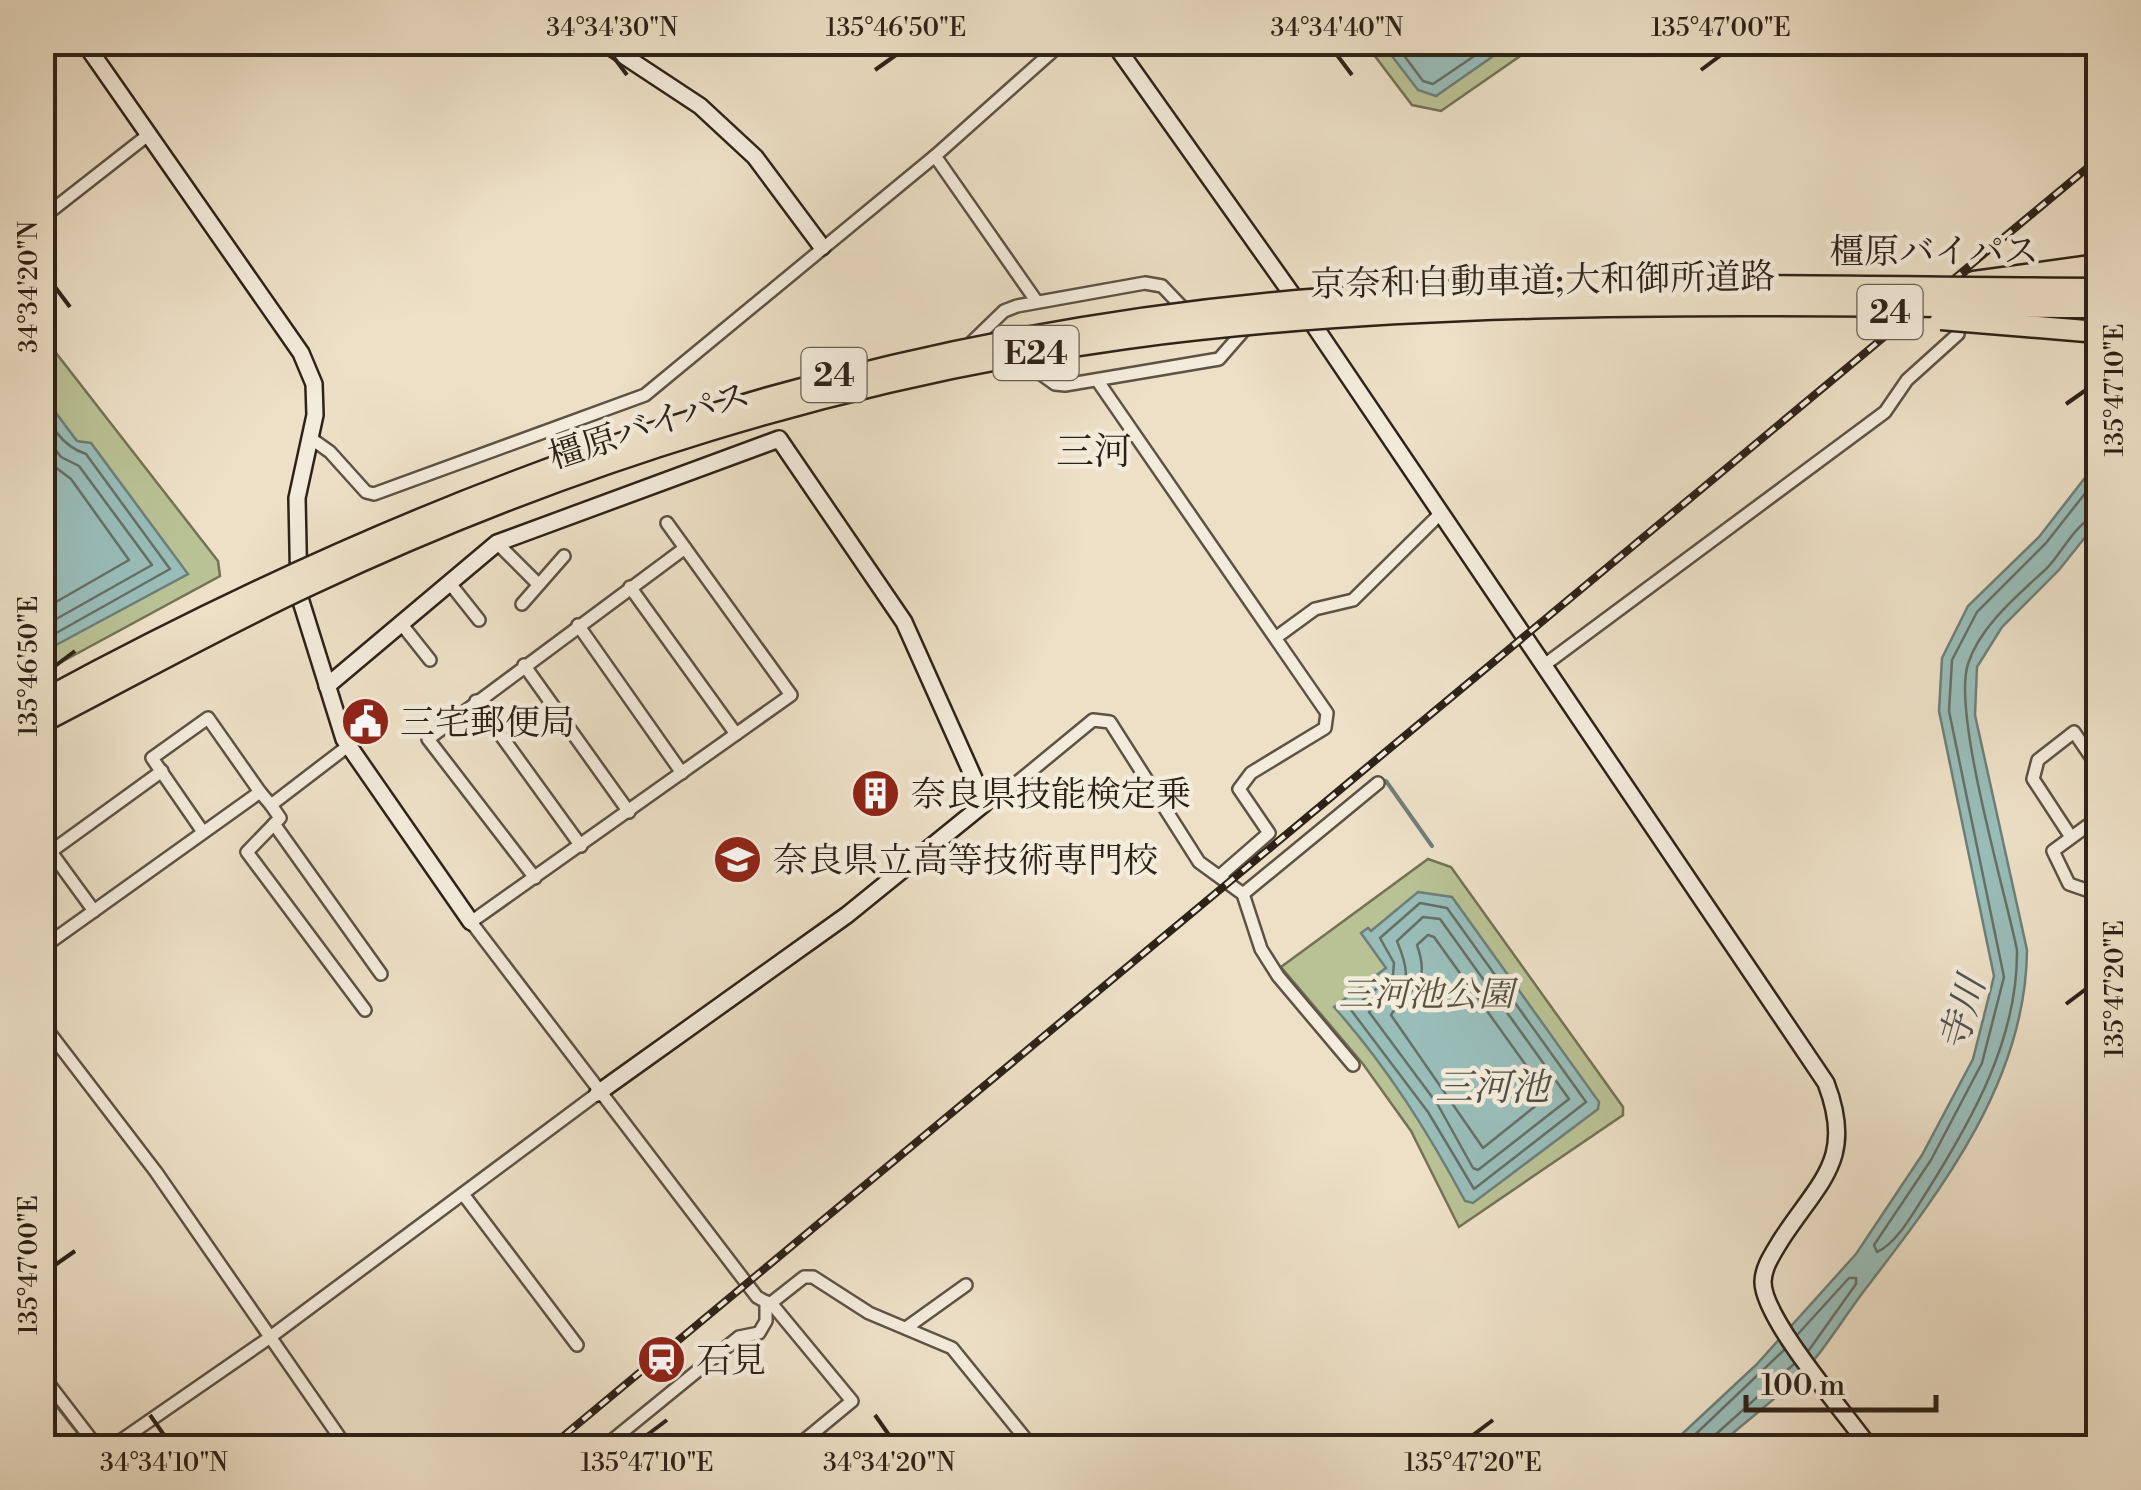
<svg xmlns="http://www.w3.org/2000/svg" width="2141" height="1490" viewBox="0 0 2141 1490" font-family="'Libre Bodoni','Noto Serif JP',serif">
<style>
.green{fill:#b9c295;stroke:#747256;stroke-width:2.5}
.water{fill:#99bdb9;stroke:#6e7f79;stroke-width:2.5}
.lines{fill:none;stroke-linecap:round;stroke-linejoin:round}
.shore{stroke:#647068;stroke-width:2.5}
.stream{stroke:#6e7f79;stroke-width:4}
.street-casing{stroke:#5e5244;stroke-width:16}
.secondary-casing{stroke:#2e2218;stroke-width:20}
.highway-casing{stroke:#2e2218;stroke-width:25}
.street{stroke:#f3ebdb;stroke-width:11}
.secondary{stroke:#f3ebdb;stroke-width:15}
.highway{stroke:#ede0c7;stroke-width:20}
.rail-casing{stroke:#2e2218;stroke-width:8}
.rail{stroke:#f3ebdb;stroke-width:4;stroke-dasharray:11;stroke-linecap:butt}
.highway-bridge-casing{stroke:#2e2218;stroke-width:25;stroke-linecap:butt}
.highway-bridge{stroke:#ede0c7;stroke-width:20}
.ticks{fill:none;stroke:#2e2218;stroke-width:4}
.labels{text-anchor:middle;stroke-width:9;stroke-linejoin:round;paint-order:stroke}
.shield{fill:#f3ebdb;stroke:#695e52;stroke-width:2.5}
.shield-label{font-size:32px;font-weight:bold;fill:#2e2218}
.street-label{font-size:35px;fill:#2e2218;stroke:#f3ebdb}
.poi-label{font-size:35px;fill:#2e2218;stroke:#f3ebdb;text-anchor:start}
.park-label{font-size:35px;font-style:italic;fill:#58523e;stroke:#f3ebdb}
.neighbourhood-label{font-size:38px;fill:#2e2218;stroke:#f3ebdb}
.water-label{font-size:38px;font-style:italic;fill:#4e5048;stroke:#f3ebdb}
.neatline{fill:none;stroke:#2e2218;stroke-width:4}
.ticks-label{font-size:25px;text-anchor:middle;fill:#2e2218}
</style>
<rect width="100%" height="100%" fill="#ede0c7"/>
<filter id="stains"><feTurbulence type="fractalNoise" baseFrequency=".002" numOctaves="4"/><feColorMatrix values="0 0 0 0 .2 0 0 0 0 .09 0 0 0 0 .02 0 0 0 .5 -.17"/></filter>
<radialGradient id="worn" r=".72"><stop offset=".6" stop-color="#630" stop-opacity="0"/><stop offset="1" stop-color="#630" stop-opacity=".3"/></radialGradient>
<g class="green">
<polygon points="1365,43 1539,43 1441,111 1412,105"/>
<polygon points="42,335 218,561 220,576 43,672"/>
<polygon points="1428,859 1451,867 1623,1107 1623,1115 1459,1227 1411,1131 1363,1064 1281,967"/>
</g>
<g class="water">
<polygon points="1382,43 1512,43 1436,96 1418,90"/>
<polygon points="42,380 54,395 53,409 77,441 91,443 188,574 43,652"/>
<path d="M2098 461V521L2059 570 2002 627 1977 667 1975 715 2027 950C2026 1080 1943 1188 1867 1287 1850 1309 1835 1333 1818 1355 1791 1389 1749 1418 1717 1447L1667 1448 1756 1365 1856 1254 1922 1155 1973 1059 1994 976 1939 711 1942 658 1968 606 2039 537Z"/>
<path d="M1418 892 1452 897 1599 1102 1598 1109 1473 1203 1465 1201C1427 1130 1387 1067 1334 1007L1386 968 1361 933 1368 928 1371 931Z"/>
</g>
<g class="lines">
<g class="shore">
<polyline points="1394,42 1423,81 1433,84 1495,42"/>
<path d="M42 397C44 421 63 447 86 454L170 569 42 641"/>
<polyline points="42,432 61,457 79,466 152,565 42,627"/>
<polyline points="42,457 71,479 129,560 42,610"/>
<path d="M2098 477 2046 543 1977 612 1952 660 1949 711 2004 977 1982 1063 1931 1160 1874 1245 1877 1252C1897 1243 1914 1212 1926 1193 1972 1120 2018 1039 2017 950 2005 891 1952 713 1968 664 1980 626 2018 595 2046 569 2061 555 2077 519 2098 516"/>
<polygon points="1420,903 1447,908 1586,1102 1474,1189 1428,1112 1351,1010 1393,975 1394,963 1380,938"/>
<path d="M1423 917 1440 919 1569 1099 1478 1170 1473 1168 1438 1105 1369 1012C1391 976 1421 1000 1397 941Z"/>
<path d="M1428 935 1434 937 1548 1096 1483 1148 1391 1015C1409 986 1432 988 1417 945Z"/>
<polyline points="1798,1334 1849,1278 1856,1278 1856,1284 1809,1350"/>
<polyline points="1681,1448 1784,1350"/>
<polyline points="1711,1448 1714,1436 1794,1364"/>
</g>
<g class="stream">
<polyline points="1386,781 1432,846"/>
<polyline points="42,1387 90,1448"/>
</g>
<defs>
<g id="street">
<polyline points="935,156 1037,302"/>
<polyline points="42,218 148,135"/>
<polyline points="972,342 1004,311 1017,306 1145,283 1162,286 1184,309"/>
<polyline points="1023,361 1055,384 1065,385 1219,359 1246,328"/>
<polyline points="1097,380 1327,713 1325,728 1251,773 1239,789 1269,833 1222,874"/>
<polyline points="309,437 330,452 366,492 374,494 645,395 935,156 1063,42"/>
<polyline points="667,523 685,548"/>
<polyline points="497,543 538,584"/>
<polyline points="452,586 479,620"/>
<polyline points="630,587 736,734"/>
<polyline points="522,604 564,556"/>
<polyline points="578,625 682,773"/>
<polyline points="403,626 430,660"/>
<polyline points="1278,636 1315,609 1353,600 1440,514"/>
<polyline points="524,665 629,812"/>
<polyline points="1543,666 1885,412 1907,380 1958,334"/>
<polyline points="476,701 581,846"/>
<polyline points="985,803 997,799 1093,720 1110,722 1199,862 1243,894 1261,949 1278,976 1353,1065"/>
<polyline points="271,805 280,818 247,852 365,1010"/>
<polyline points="2098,818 2053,851 2069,884 2098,894"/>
<polyline points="274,824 381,974"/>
<polyline points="203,832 152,758 208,718 260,792"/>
<polyline points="2071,837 2033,779 2038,760 2074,732 2098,767"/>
<polyline points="51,852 94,911"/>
<polyline points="42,858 162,771"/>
<polyline points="535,878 428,739 685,548 791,695 471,922 757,1297 766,1302"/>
<polyline points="1243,894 1378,783"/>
<polyline points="42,948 260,792 271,805 348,746"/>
<polyline points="42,1023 156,1172 347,1448"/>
<polyline points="463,1194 577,1345"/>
<polyline points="766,1302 771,1303 804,1277 813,1277 869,1313 952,1348 1033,1448"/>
<polyline points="771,1303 852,1401 795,1448"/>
<polyline points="906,1328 966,1285"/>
<polyline points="42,1375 98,1448"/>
<polyline points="110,1448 269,1338 598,1093"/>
<polyline points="613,1448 609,1443 739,1337 759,1333 766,1321 766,1302"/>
</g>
<g id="secondary">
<polyline points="84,42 301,353 314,384 315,415 297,498 299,595 344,739 471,922"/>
<polyline points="603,42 700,106 755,157 822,247"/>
<path d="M1113 42 1311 321 1826 1083C1855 1159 1821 1179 1781 1240 1774 1252 1763 1267 1763 1282 1763 1319 1846 1414 1870 1448"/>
<polyline points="327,686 497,543 779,439 904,622 985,803 847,915 598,1093"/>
</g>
<polyline id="highway" points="1974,282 2098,265"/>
</defs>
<use href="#street" class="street-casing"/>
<use href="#secondary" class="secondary-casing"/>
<use href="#highway" class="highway-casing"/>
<use href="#street" class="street"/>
<use href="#secondary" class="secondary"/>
<use href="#highway" class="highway"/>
<defs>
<polyline id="rail" points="549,1448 2098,159"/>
</defs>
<use href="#rail" class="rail-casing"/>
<use href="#rail" class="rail"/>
<defs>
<g id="highway-bridge">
<polyline points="1941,319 2098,332"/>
<path d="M42 701C442 484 841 341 1297 301 1563 278 1831 288 2098 289"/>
<path d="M42 722C131 676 219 627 309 585 565 464 846 376 1126 338 1448 295 1774 306 2098 307"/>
</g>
</defs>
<use href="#highway-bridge" class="highway-bridge-casing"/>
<use href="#highway-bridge" class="highway-bridge"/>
</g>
<path class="ticks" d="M612 55 627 75M1337 55 1352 75M875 70 896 55M1701 70 1721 55M55 287 70 307M2066 404 2086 390M55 666 75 651M2066 1004 2086 989M55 1265 75 1251M150 1415 164 1435M875 1415 889 1435M647 1435 667 1420M1473 1435 1493 1420"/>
<defs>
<symbol id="civic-disc" viewBox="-11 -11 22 22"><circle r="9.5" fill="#8f2418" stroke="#f3ebdb"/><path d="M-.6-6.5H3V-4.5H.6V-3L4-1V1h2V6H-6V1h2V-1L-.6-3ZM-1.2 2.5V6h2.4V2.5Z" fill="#fff"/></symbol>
<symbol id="building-disc" viewBox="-11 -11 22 22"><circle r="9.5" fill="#8f2418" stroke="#f3ebdb"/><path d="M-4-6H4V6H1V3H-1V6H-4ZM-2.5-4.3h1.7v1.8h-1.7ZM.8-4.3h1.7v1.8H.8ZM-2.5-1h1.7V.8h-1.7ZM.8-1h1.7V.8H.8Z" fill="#fff"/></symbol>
<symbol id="school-disc" viewBox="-11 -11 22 22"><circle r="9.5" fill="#8f2418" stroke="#f3ebdb"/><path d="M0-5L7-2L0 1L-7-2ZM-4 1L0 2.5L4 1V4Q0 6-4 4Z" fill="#fff"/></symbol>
<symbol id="station-disc" viewBox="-11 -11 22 22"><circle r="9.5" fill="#8f2418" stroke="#f3ebdb"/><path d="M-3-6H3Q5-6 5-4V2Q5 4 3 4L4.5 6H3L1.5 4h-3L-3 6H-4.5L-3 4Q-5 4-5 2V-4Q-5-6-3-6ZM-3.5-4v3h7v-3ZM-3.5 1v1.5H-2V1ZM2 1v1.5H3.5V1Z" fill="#fff"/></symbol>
</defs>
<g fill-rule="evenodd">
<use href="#civic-disc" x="338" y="694" width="55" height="55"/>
<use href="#building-disc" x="848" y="766" width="55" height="55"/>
<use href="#school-disc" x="710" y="832" width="55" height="55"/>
<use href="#station-disc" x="634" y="1332" width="55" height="55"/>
</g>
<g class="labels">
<g class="shield">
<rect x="1857.5" y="285" width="65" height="54" rx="8"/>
<rect x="993.5" y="326" width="85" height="54" rx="8"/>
<rect x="801.5" y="348" width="65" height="54" rx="8"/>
</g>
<g class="shield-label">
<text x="1890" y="323">24</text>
<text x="1036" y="364">E24</text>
<text x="834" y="386">24</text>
</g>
<g class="street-label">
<text x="1934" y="263">橿原バイパス</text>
<text transform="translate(1543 280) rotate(-1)" y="12">京奈和自動車道;大和御所道路</text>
<text transform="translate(649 425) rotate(-18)" y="12">橿原バイパス</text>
</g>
<g class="poi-label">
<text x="400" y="734">三宅郵便局</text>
<text x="911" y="806">奈良県技能検定乗</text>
<text x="773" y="872">奈良県立高等技術専門校</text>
<text x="696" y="1372">石見</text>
</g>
<g class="park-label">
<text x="1426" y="1006">三河池公園</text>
</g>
<g class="neighbourhood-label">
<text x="1094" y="464">三河</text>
</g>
<g class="water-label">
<text transform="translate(1962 1014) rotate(-74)" y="13">寺川</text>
<text x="1492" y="1100">三河池</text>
</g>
</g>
<rect width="2141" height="1490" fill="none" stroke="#ede0c7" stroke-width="110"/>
<path d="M1746 1395v15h190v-15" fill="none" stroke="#2e2218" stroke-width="5"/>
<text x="1761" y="1395" font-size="30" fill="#2e2218" stroke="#f3ebdb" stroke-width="8" paint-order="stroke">100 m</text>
<rect x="55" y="55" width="2031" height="1380" class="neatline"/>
<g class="ticks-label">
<text x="612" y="36">34°34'30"N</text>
<text x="896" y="36">135°46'50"E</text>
<text x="1337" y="36">34°34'40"N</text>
<text x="1721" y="36">135°47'00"E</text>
<text transform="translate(28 287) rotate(-90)" y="9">34°34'20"N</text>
<text transform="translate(2114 390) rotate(-90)" y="9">135°47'10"E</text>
<text transform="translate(28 666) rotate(-90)" y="9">135°46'50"E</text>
<text transform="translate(2114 989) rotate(-90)" y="9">135°47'20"E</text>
<text transform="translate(28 1265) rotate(-90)" y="9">135°47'00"E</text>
<text x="164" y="1471">34°34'10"N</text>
<text x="647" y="1471">135°47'10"E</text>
<text x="889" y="1471">34°34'20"N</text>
<text x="1473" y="1471">135°47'20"E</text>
</g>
<rect width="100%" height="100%" filter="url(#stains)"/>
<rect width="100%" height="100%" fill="url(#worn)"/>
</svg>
